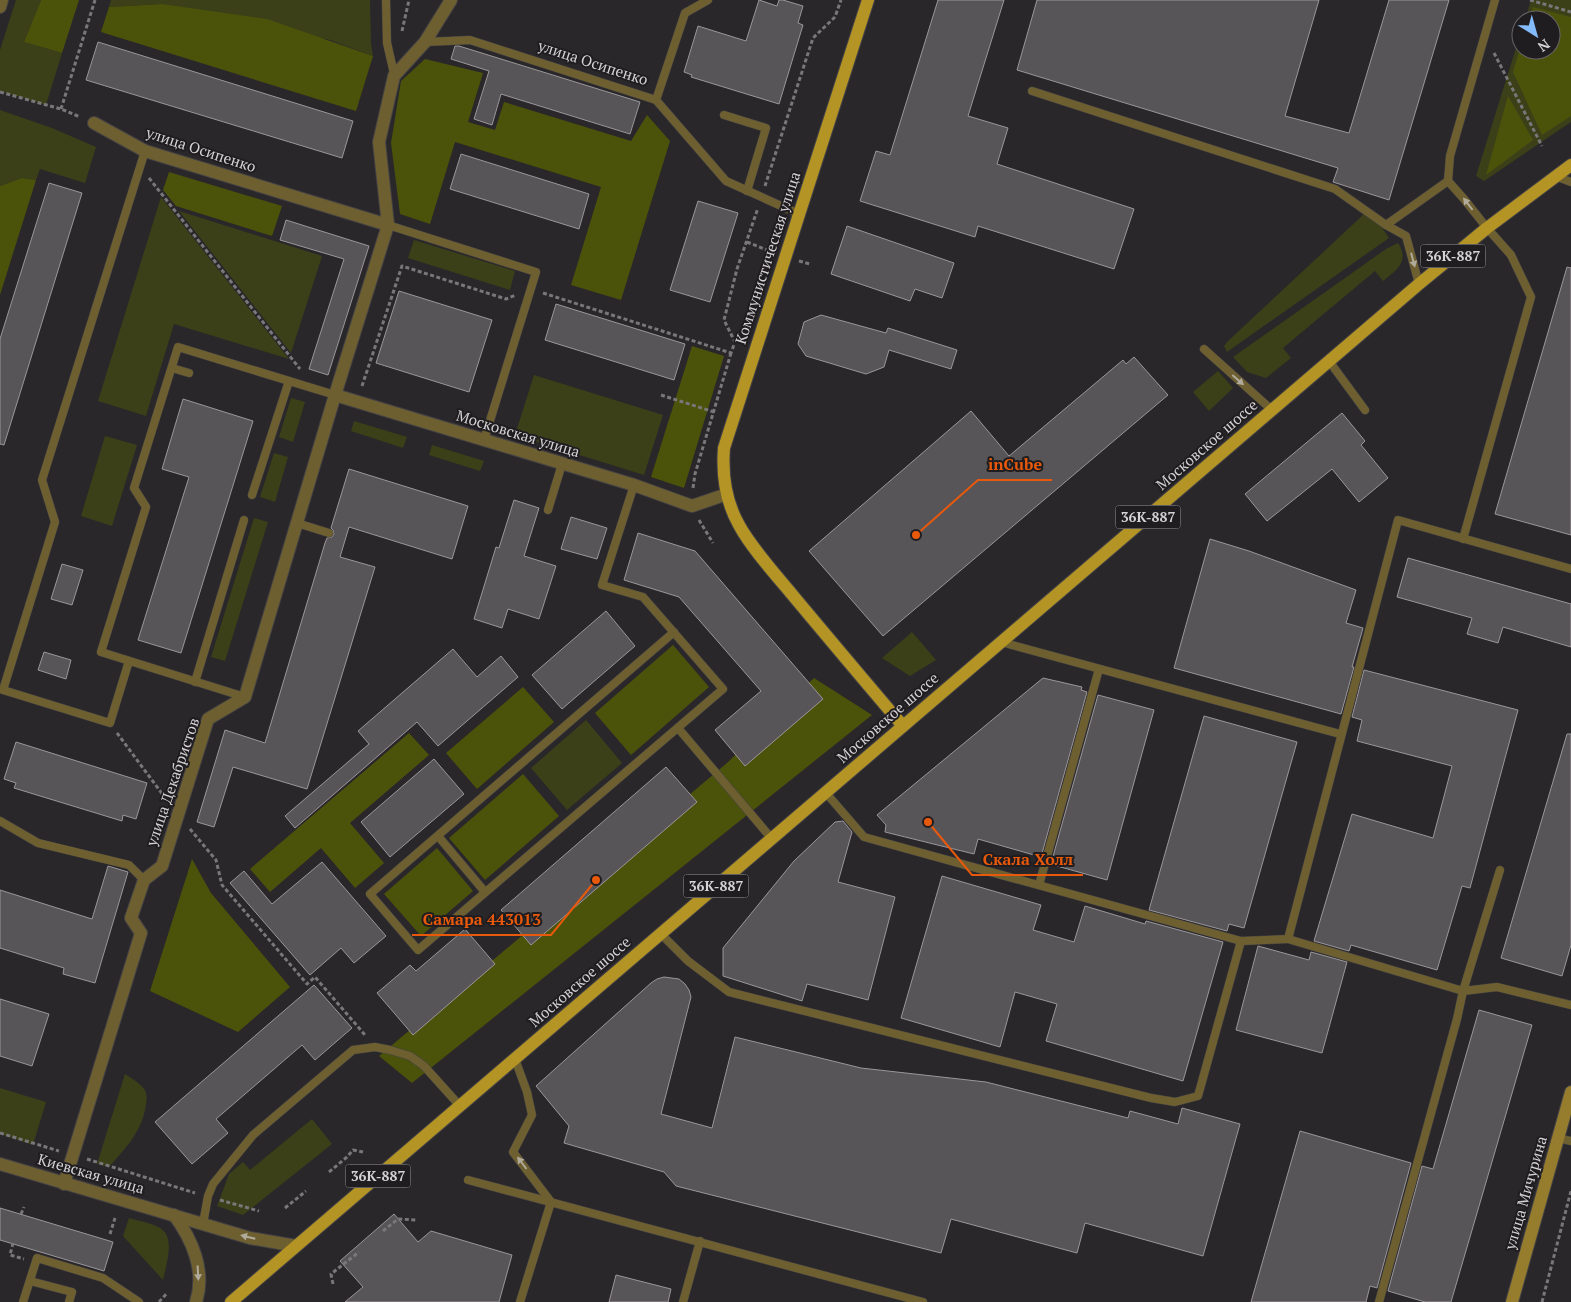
<svg xmlns="http://www.w3.org/2000/svg" width="1571" height="1302" viewBox="0 0 1571 1302" font-family="'PT Serif',serif">
<style>
.green{fill:#3b4018}
.forest{fill:#4b530b}
.building{fill:#585558;stroke:#9a979a}
.lines{fill:none;stroke-linecap:round;stroke-linejoin:round}
.service-casing{stroke:#444245;stroke-width:9}
.minor-casing{stroke:#444245;stroke-width:14}
.tertiary-casing{stroke:#444245;stroke-width:14}
.secondary-casing{stroke:#444245;stroke-width:14}
.primary-casing{stroke:#444245;stroke-width:14}
.path{stroke:#79777a;stroke-width:3;stroke-dasharray:4 2.5;stroke-linecap:butt}
.service{stroke:#6e5f30;stroke-width:8}
.minor{stroke:#6e5f30;stroke-width:12}
.tertiary{stroke:#6e5f30;stroke-width:12}
.secondary{stroke:#967d2d;stroke-width:12}
.primary{stroke:#b49424;stroke-width:12}
.oneway{fill:#b0aa9b}
.labels{text-anchor:middle;stroke-width:4;stroke-linejoin:round;paint-order:stroke}
.shield{fill:#201d20;stroke:#9e9c9e;stroke-width:1}
.shield-label{font-size:14px;font-weight:bold;fill:#d4d2d4}
.street-label{font-size:15px;fill:#d4d2d4;stroke:#201d20}
.leader{fill:none;stroke:#e8590c;stroke-width:2}
.callout-dot{fill:#e8590c;stroke:#201d20;stroke-width:2}
.callout-label{font-size:16px;text-anchor:middle;font-weight:bold;fill:#e8590c;stroke:#201d20;stroke-width:4;stroke-linejoin:round;paint-order:stroke}
</style>
<rect width="100%" height="100%" fill="#29272a"/>
<g class="green">
<polygon points="16,0 41,0 24,42 62,53 46,105 0,91 0,50"/>
<polygon points="111,0 370,0 371,43 373,56 330,40 162,4 109,7"/>
<polygon points="1531,0 1571,0 1571,122 1484,181 1476,176 1521,32 1521,50 1551,50 1551,20 1525,20"/>
<polygon points="0,110 52,128 96,147 85,183 40,169 36,180 22,178 0,186"/>
<polygon points="161,197 289,359 174,324 146,416 98,401"/>
<polygon points="179,211 322,256 291,353"/>
<polygon points="1364,214 1380,225 1389,238 1227,352 1224,346 1227,342"/>
<polygon points="414,240 515,271 510,290 408,258"/>
<path d="M1398 243C1410 261 1397 270 1383 281L1375 271 1283 348 1291 358 1266 378 1247 372 1233 357 1386 249Z"/>
<polygon points="1218,371 1233,388 1209,411 1193,392"/>
<polygon points="534,375 663,415 644,475 515,435"/>
<polygon points="291,398 305,402 293,442 279,437"/>
<polygon points="354,421 407,437 403,448 351,431"/>
<polygon points="105,436 137,445 112,526 81,516"/>
<polygon points="432,445 484,461 480,471 429,455"/>
<polygon points="274,453 288,457 275,502 260,497"/>
<polygon points="254,518 268,522 225,661 211,657"/>
<polygon points="912,632 936,660 910,676 882,658"/>
<polygon points="586,720 622,763 567,810 531,768"/>
<path d="M125 1074C131 1078 140 1083 144 1089 147 1093 147 1099 146 1104 143 1130 126 1148 109 1167L97 1164Z"/>
<polygon points="0,1088 46,1102 33,1145 0,1134"/>
<polygon points="312,1119 332,1144 243,1215 217,1206 229,1174 243,1162 250,1170"/>
<path d="M129 1218C139 1221 152 1223 160 1228 176 1237 166 1265 163 1280L123 1236Z"/>
</g>
<g class="forest">
<polygon points="41,0 79,0 62,53 24,42"/>
<polygon points="162,4 267,19 373,56 356,111 101,32 109,7"/>
<polygon points="1533,7 1571,17 1571,116 1542,135 1513,72 1521,45 1521,50 1551,50 1551,20 1529,20"/>
<polygon points="425,59 483,73 468,122 495,130 504,102 631,141 647,115 670,141 621,300 571,285 601,187 455,142 430,224 400,214 391,143 401,81"/>
<polygon points="1508,96 1533,140 1486,175"/>
<polygon points="169,172 282,206 272,236 176,206 163,190"/>
<polygon points="22,178 36,180 0,295 0,186"/>
<polygon points="692,346 724,356 684,488 651,477"/>
<polygon points="673,645 709,687 631,755 595,713"/>
<polygon points="814,678 872,715 412,1083 379,1056 727,763"/>
<polygon points="523,687 554,722 477,789 446,753"/>
<polygon points="409,733 429,755 350,823 384,863 355,888 321,848 270,892 250,869"/>
<polygon points="523,774 559,816 485,880 449,838"/>
<polygon points="437,848 473,891 421,936 384,894"/>
<polygon points="192,859 211,893 290,987 238,1032 150,991"/>
</g>
<g class="building">
<polygon points="759,0 777,6 779,0 783,0 803,6 798,23 803,25 779,104 691,77 692,75 684,72 698,26 746,41"/>
<polygon points="938,0 1004,0 968,116 1008,128 997,164 1134,209 1114,269 978,226 975,237 860,201 876,151 890,155"/>
<polygon points="1037,0 1319,0 1285,116 1349,133 1389,0 1449,0 1389,200 1333,182 1338,168 1017,70"/>
<polygon points="98,42 353,121 342,158 86,80"/>
<polygon points="455,46 459,46 640,102 630,134 501,94 492,125 474,119 489,71 451,59"/>
<polygon points="461,154 589,194 579,229 450,189"/>
<polygon points="49,183 82,193 4,445 0,444 0,339"/>
<polygon points="698,201 738,213 710,302 670,290"/>
<polygon points="286,220 369,246 328,375 309,369 344,259 280,240"/>
<polygon points="847,226 954,263 942,298 915,289 910,301 831,274"/>
<polygon points="1567,267 1571,268 1571,535 1495,514"/>
<polygon points="399,291 492,320 469,392 376,363"/>
<polygon points="556,304 685,344 674,380 545,340"/>
<polygon points="821,315 886,333 888,328 957,350 951,369 889,350 884,367 866,374 806,356 798,344 804,322"/>
<polygon points="1134,357 1168,395 883,636 809,551 971,411 1009,456 1123,360 1126,364"/>
<polygon points="183,399 253,421 181,653 138,640 189,477 162,469"/>
<polygon points="1342,413 1365,441 1361,445 1388,478 1359,502 1332,469 1267,521 1245,494"/>
<polygon points="349,469 468,506 452,559 349,527 340,557 375,567 307,789 233,767 214,827 197,822 225,730 265,743 325,543 327,538 332,537 334,534 333,530 331,528"/>
<polygon points="514,500 539,508 524,556 556,566 539,619 508,609 502,628 474,619 496,547 499,548"/>
<polygon points="571,517 607,528 597,559 561,549"/>
<polygon points="638,533 695,551 823,699 745,766 715,730 761,691 679,597 624,580"/>
<polygon points="1210,539 1249,551 1356,590 1346,623 1363,628 1352,667 1354,667 1341,714 1174,668"/>
<polygon points="1408,558 1571,604 1571,647 1503,627 1498,643 1467,634 1472,618 1397,597"/>
<polygon points="62,564 83,570 72,605 51,599"/>
<polygon points="606,611 635,646 562,709 532,675"/>
<polygon points="453,649 477,677 501,656 518,677 438,746 417,722 295,828 285,816 369,744 358,731"/>
<polygon points="44,652 71,660 66,679 38,670"/>
<polygon points="1364,670 1518,710 1470,888 1462,886 1437,970 1351,945 1349,951 1314,941 1352,814 1433,838 1452,766 1357,741 1362,720 1352,717"/>
<polygon points="1043,678 1082,687 1081,690 1087,692 1041,857 978,839 974,854 885,832 886,825 877,815"/>
<polygon points="1098,695 1154,710 1107,880 1057,866 1058,862 1052,860"/>
<polygon points="1204,716 1297,742 1244,928 1229,924 1227,931 1149,910"/>
<polygon points="1567,734 1571,734 1571,945 1562,976 1501,958"/>
<polygon points="16,742 147,783 136,819 123,815 122,821 14,788 16,783 4,779"/>
<polygon points="434,759 464,794 390,857 361,822"/>
<polygon points="666,767 697,802 531,945 501,910"/>
<polygon points="843,821 852,832 838,882 895,897 868,1000 807,984 802,1001 723,976 723,948 794,861 835,822"/>
<polygon points="322,862 386,936 354,963 341,948 310,975 230,883 244,871 272,904"/>
<polygon points="108,866 128,872 95,983 63,974 64,968 0,948 0,890 92,919"/>
<polygon points="942,876 1041,905 1033,930 1074,942 1085,906 1145,924 1146,921 1223,942 1183,1081 1046,1041 1057,1004 1015,992 1000,1047 901,1018"/>
<polygon points="465,929 495,964 413,1035 377,993 410,965 416,971"/>
<polygon points="1258,946 1309,960 1311,952 1347,962 1322,1053 1236,1030"/>
<polygon points="664,977 679,979 685,984 689,990 691,997 661,1114 712,1128 735,1037 861,1068 986,1082 1128,1118 1130,1111 1178,1124 1182,1108 1240,1124 1203,1256 1085,1223 1077,1253 951,1219 941,1253 676,1186 664,1172 564,1143 569,1126 536,1086 651,983 657,979"/>
<polygon points="314,985 352,1028 315,1060 302,1045 216,1119 228,1133 192,1164 155,1122"/>
<polygon points="0,999 49,1014 32,1066 0,1056"/>
<polygon points="1479,1010 1532,1025 1451,1302 1425,1302 1388,1291 1422,1166 1433,1169"/>
<polygon points="1300,1131 1411,1163 1377,1288 1370,1286 1366,1302 1251,1302"/>
<polygon points="0,1208 113,1242 104,1271 0,1240"/>
<polygon points="394,1214 418,1242 431,1231 512,1255 499,1302 345,1302 363,1287 340,1261"/>
<polygon points="616,1275 671,1289 668,1302 609,1302"/>
</g>
<g class="lines">
<defs>
<g id="service">
<polyline points="386,0 387,43 393,69 394,76"/>
<polyline points="425,42 470,40 656,100 726,181 799,214"/>
<polyline points="1032,91 1335,189 1386,225 1406,236 1419,284"/>
<polyline points="656,100 685,13 708,0"/>
<polyline points="724,115 766,128 747,191"/>
<polyline points="1555,176 1571,182"/>
<polyline points="388,225 536,272 484,440"/>
<polyline points="1386,225 1448,181"/>
<polyline points="1204,349 1272,410"/>
<polyline points="1329,361 1365,410"/>
<polyline points="172,368 189,373"/>
<polyline points="634,485 602,585 643,597 723,689 418,950 370,894 674,632"/>
<polyline points="252,495 289,381"/>
<polyline points="548,510 562,464"/>
<polyline points="297,523 329,533"/>
<polyline points="1463,539 1531,297 1511,255 1487,228 1464,199 1448,181 1450,156 1495,0"/>
<polyline points="1001,642 1340,734"/>
<polyline points="129,661 110,723 3,690 55,522 42,480 145,151"/>
<polyline points="195,682 244,520"/>
<polyline points="245,697 101,652 146,507 134,488 178,347 335,395"/>
<polyline points="678,728 772,839"/>
<polyline points="826,793 864,837 1241,941"/>
<polyline points="0,821 38,843 129,865 144,880"/>
<polyline points="438,836 485,892"/>
<polyline points="1500,870 1463,991 1497,987 1571,1005"/>
<polyline points="1039,885 1099,669"/>
<polyline points="661,934 688,961 729,992 1151,1098 1175,1102 1198,1096 1241,941 1288,939 1398,520 1571,569"/>
<polyline points="1288,939 1463,991 1457,1019 1379,1302"/>
<polyline points="515,1059 527,1092 532,1115 513,1152 551,1202 520,1302"/>
<polyline points="1558,1138 1571,1141"/>
<polyline points="468,1180 923,1302"/>
<polyline points="203,1224 208,1196 213,1184 253,1135 353,1050 375,1047 390,1050 410,1056 424,1066 460,1106"/>
<polyline points="30,1281 72,1292 69,1302"/>
<polyline points="23,1302 37,1258 103,1278 139,1302"/>
<polyline points="683,1302 700,1241"/>
</g>
<g id="minor">
<polyline points="94,123 145,151 388,225"/>
<polyline points="335,395 634,485 692,506 727,494"/>
<polyline points="64,1184 141,933 131,918 144,880 162,866 208,719 245,697 335,395 388,225 379,142 394,76 425,42 451,0"/>
</g>
<g id="tertiary">
<polyline points="0,7 2,0"/>
<polyline points="0,1164 250,1238 296,1246"/>
<path d="M174 1215C192 1239 206 1271 196 1302"/>
</g>
<polyline id="secondary" points="1512,1302 1571,1092"/>
<g id="primary">
<path d="M868 0 724 448C722 474 726 502 739 525 752 549 777 576 795 598 831 641 867 684 903 726"/>
<polyline points="231,1302 1419,284 1487,228 1571,165"/>
</g>
</defs>
<use href="#service" class="service-casing"/>
<use href="#minor" class="minor-casing"/>
<use href="#tertiary" class="tertiary-casing"/>
<use href="#secondary" class="secondary-casing"/>
<use href="#primary" class="primary-casing"/>
<g class="path">
<polyline points="1530,0 1571,12"/>
<polyline points="402,31 409,0"/>
<polyline points="1494,53 1542,146"/>
<polyline points="0,92 61,109 80,117"/>
<polyline points="61,109 95,0"/>
<polyline points="149,178 300,369"/>
<polyline points="765,186 813,38 835,17 841,0"/>
<polyline points="747,242 772,252"/>
<polyline points="799,261 810,264"/>
<polyline points="543,293 731,353 735,342 724,320 737,269 758,208"/>
<polyline points="362,386 402,266 506,299 516,295"/>
<polyline points="661,395 714,412"/>
<polyline points="693,488 695,474 731,353"/>
<polyline points="699,520 713,543"/>
<polyline points="117,733 166,799"/>
<polyline points="190,829 216,860 222,885 307,984 315,977 365,1035"/>
<polyline points="0,1133 59,1151"/>
<polyline points="87,1159 195,1193"/>
<polyline points="329,1172 347,1157 353,1150 363,1152"/>
<polyline points="220,1200 259,1211"/>
<polyline points="285,1208 306,1191"/>
<polyline points="21,1214 24,1207"/>
<polyline points="383,1231 398,1219 416,1220"/>
<polyline points="110,1234 115,1218"/>
<polyline points="13,1243 10,1255 24,1259"/>
<polyline points="333,1284 331,1274 359,1252"/>
<polyline points="159,1302 167,1293"/>
<polyline points="1542,1302 1571,1191"/>
</g>
<use href="#service" class="service"/>
<use href="#minor" class="minor"/>
<use href="#tertiary" class="tertiary"/>
<use href="#secondary" class="secondary"/>
<use href="#primary" class="primary"/>
</g>
<defs><path id="oneway-solid" d="M-6-.8H1V-3.2L6.5 0L1 3.2V.8H-6Z" transform="scale(1.25)"/></defs>
<g class="oneway">
<use href="#oneway-solid" transform="translate(1468 204) rotate(-128)"/>
<use href="#oneway-solid" transform="translate(1413 260) rotate(75)"/>
<use href="#oneway-solid" transform="translate(1238 380) rotate(41)"/>
<use href="#oneway-solid" transform="translate(522 1163) rotate(-127)"/>
<use href="#oneway-solid" transform="translate(248 1237) rotate(-166)"/>
<use href="#oneway-solid" transform="translate(198 1273) rotate(87)"/>
</g>
<g class="labels">
<g class="shield">
<rect x="1420.5" y="244.5" width="65" height="23" rx="4"/>
<rect x="1115.5" y="505.5" width="65" height="23" rx="4"/>
<rect x="683.5" y="874.5" width="65" height="23" rx="4"/>
<rect x="345.5" y="1164.5" width="65" height="23" rx="4"/>
</g>
<g class="shield-label">
<text x="1453" y="261">36К-887</text>
<text x="1148" y="522">36К-887</text>
<text x="716" y="891">36К-887</text>
<text x="378" y="1181">36К-887</text>
</g>
<g class="street-label">
<text transform="translate(593 63) rotate(18)" y="5">улица Осипенко</text>
<text transform="translate(201 150) rotate(18)" y="5">улица Осипенко</text>
<text transform="translate(768 258) rotate(-72)" y="5">Коммунистическая улица</text>
<text transform="translate(518 434) rotate(17)" y="5">Московская улица</text>
<text transform="translate(1207 445) rotate(-41)" y="5">Московское шоссе</text>
<text transform="translate(888 718) rotate(-41)" y="5">Московское шоссе</text>
<text transform="translate(173 782) rotate(-71)" y="5">улица Декабристов</text>
<text transform="translate(580 982) rotate(-41)" y="5">Московское шоссе</text>
<text transform="translate(91 1174) rotate(16)" y="5">Киевская улица</text>
<text transform="translate(1526 1193) rotate(-74)" y="5">улица Мичурина</text>
</g>
</g>
<path class="leader" d="M916 535L978 480H1052M928 822L972 875H1083M596 880L551 935H412"/>
<g class="callout-dot">
<circle cx="916" cy="535" r="5"/>
<circle cx="928" cy="822" r="5"/>
<circle cx="596" cy="880" r="5"/>
</g>
<g class="callout-label">
<text x="1015" y="470">inCube</text>
<text x="1028" y="865">Скала Холл</text>
<text x="482" y="925">Самара 443013</text>
</g>
<g transform="translate(1536 35) rotate(143)"><circle r="24" fill="#201d20" stroke="#686568"/>
<path d="M0-4L9 19L0 12L-9 19Z" fill="#84bcfb"/>
<text y="-8" font-size="14" font-weight="bold" text-anchor="middle" fill="#d4d2d4">N</text>
</g>
</svg>
